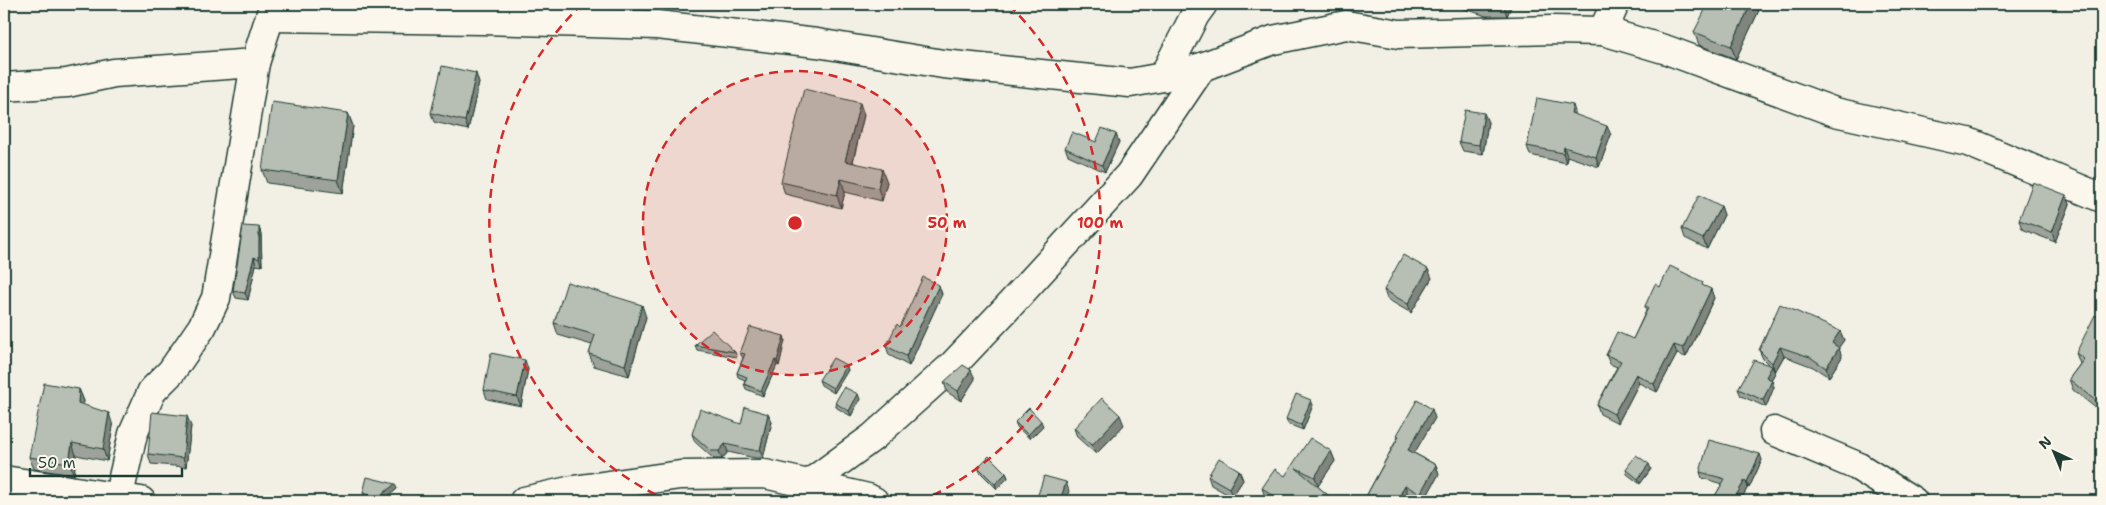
<svg xmlns="http://www.w3.org/2000/svg" width="2106" height="505" viewBox="0 0 2106 505" font-family="'Shantell Sans',sans-serif">
<style>
.lines{fill:none;stroke-linecap:round;stroke-linejoin:round}
.minor-casing{stroke:#1f3d34;stroke-width:31}
.major-casing{stroke:#1f3d34;stroke-width:31}
.minor{stroke:#fbf7ec;stroke-width:28}
.major{stroke:#fbf7ec;stroke-width:28}
.wall{fill:#9da39a;stroke:#1f3d34}
.shaded-wall{fill:#80857d;stroke:#1f3d34}
.building{fill:#b7beb3;stroke:#1f3d34}
.ring{fill:none;stroke:#d62828;stroke-width:2.5;stroke-dasharray:9 6}
.centre{fill:#d62828;stroke:#fbf7ec;stroke-width:2.5}
.ring-label{font-size:15px;text-anchor:middle;font-weight:bold;fill:#d62828;stroke:#fbf7ec;stroke-width:4.5;stroke-linejoin:round;paint-order:stroke}
</style>
<rect width="100%" height="100%" fill="#f2f0e5"/>
<filter id="ink" filterUnits="userSpaceOnUse"><feTurbulence type="fractalNoise" baseFrequency=".02" numOctaves="2"/><feDisplacementMap in="SourceGraphic" scale="10" xChannelSelector="R" yChannelSelector="G"/><feConvolveMatrix kernelMatrix="1 2 1 2 8 2 1 2 1" color-interpolation-filters="sRGB"/></filter>
<g filter="url(#ink)">
<g class="lines">
<defs>
<g id="minor">
<polyline points="270,17 482,20 657,25 817,43 943,64 1130,83 1163,77 1202,67 1273,40 1346,25 1399,34 1552,30 1603,31 1667,50 1835,112 1968,142 2102,198"/>
<polyline points="1603,31 1615,4"/>
<polyline points="1163,77 1195,15 1203,4"/>
<polyline points="4,87 67,83 114,73 255,63 274,4"/>
<polyline points="1774,431 1857,466 1913,501"/>
<polyline points="810,483 873,437 953,365 1007,308 1129,175 1202,67"/>
<polyline points="118,499 133,434 152,391 171,372 202,327 216,298 255,63"/>
</g>
<g id="major">
<polyline points="4,480 141,501"/>
<polyline points="524,501 573,490 680,475 765,474 868,498 874,501"/>
</g>
</defs>
<use href="#minor" class="minor-casing"/>
<use href="#major" class="major-casing"/>
<use href="#minor" class="minor"/>
<use href="#major" class="major"/>
</g>
<g class="wall">
<polygon points="1457,4 1512,4 1507,16 1486,16 1459,7"/>
<polygon points="1762,4 1736,59 1699,45 1694,32"/>
<polygon points="479,83 468,130 434,122 431,113"/>
<polygon points="348,113 353,126 343,193 267,183 262,170"/>
<polygon points="864,115 853,162 887,182 882,201 845,192 841,208 785,194 781,182"/>
<polygon points="1576,115 1611,135 1599,167 1567,156 1566,163 1530,155 1527,146"/>
<polygon points="1488,122 1483,154 1463,151 1459,142"/>
<polygon points="1096,142 1119,142 1105,172 1068,155 1065,148"/>
<polygon points="2066,195 2070,204 2055,242 2022,229 2019,220"/>
<polygon points="1721,206 1724,215 1707,249 1685,238 1682,229"/>
<polygon points="259,227 261,234 262,266 256,265 248,300 236,298 233,291"/>
<polygon points="1432,278 1411,313 1387,299 1384,290"/>
<polygon points="1660,287 1705,287 1714,298 1686,357 1677,354 1657,392 1639,383 1618,423 1600,414 1597,405 1617,367 1610,364 1606,355 1633,339 1646,311 1645,306"/>
<polygon points="942,294 909,366 889,355 886,346 900,327"/>
<polygon points="646,317 629,376 594,366 589,354 592,345 558,335 554,323"/>
<polygon points="2102,319 2102,432 2097,420 2102,413 2073,390 2069,379 2080,364 2076,353"/>
<polygon points="1840,331 1844,340 1838,348 1842,357 1829,377 1813,367 1784,356 1775,372 1774,371 1775,373 1771,380 1774,387 1766,407 1741,396 1738,389 1768,364 1763,359 1759,350"/>
<polygon points="784,336 785,340 779,366 777,365 763,396 746,389 744,384 745,380 738,377 737,373 743,358 740,353"/>
<polygon points="695,345 735,352 737,357 697,350"/>
<polygon points="846,365 848,370 834,393 821,385 819,380"/>
<polygon points="528,369 521,406 487,399 484,390"/>
<polygon points="975,379 961,401 947,392 944,382"/>
<polygon points="79,389 84,401 83,405 113,426 107,461 76,455 74,475 34,469 29,457"/>
<polygon points="860,399 851,416 837,408 835,403"/>
<polygon points="1313,405 1303,430 1288,424 1286,419"/>
<polygon points="1435,418 1414,453 1436,465 1439,474 1424,501 1420,501 1408,495 1405,501 1364,501 1364,500 1398,437 1397,435"/>
<polygon points="772,422 763,458 755,458 728,452 722,459 714,459 695,442 692,434 741,424"/>
<polygon points="1015,422 1043,426 1030,439 1017,427"/>
<polygon points="1124,425 1096,454 1077,437 1074,428"/>
<polygon points="191,426 186,467 151,464 148,454"/>
<polygon points="1331,451 1335,461 1318,486 1316,485 1335,501 1271,501 1265,497 1262,488"/>
<polygon points="1762,460 1749,488 1748,487 1740,501 1712,501 1722,484 1702,478 1700,472"/>
<polygon points="978,467 1006,473 1008,478 997,489 980,472"/>
<polygon points="1626,469 1651,469 1640,484 1627,474"/>
<polygon points="1239,470 1243,480 1232,497 1211,485 1208,476"/>
<polygon points="397,489 382,501 377,501 365,498 363,493"/>
</g>
<g class="shaded-wall">
<polygon points="1503,4 1512,4 1507,16"/>
<polygon points="1751,4 1762,4 1736,59 1731,46"/>
<polygon points="476,73 479,83 468,130 465,121"/>
<polygon points="860,103 864,115 850,173 845,161"/>
<polygon points="1573,105 1576,115 1571,113"/>
<polygon points="348,113 353,126 343,193 338,180"/>
<polygon points="1484,113 1488,122 1483,154 1479,145"/>
<polygon points="1607,126 1611,135 1599,167 1596,157"/>
<polygon points="1116,134 1119,142 1105,172 1102,165"/>
<polygon points="1564,147 1567,156 1566,163 1563,153"/>
<polygon points="882,169 887,182 882,201 878,188"/>
<polygon points="841,179 845,192 841,208 837,195"/>
<polygon points="2066,195 2070,204 2055,242 2052,232"/>
<polygon points="1721,206 1724,215 1707,249 1703,239"/>
<polygon points="259,227 261,234 262,266 259,259"/>
<polygon points="254,257 256,265 248,300 245,293"/>
<polygon points="1428,269 1432,278 1411,313 1408,304"/>
<polygon points="939,285 942,294 909,366 906,356"/>
<polygon points="1711,289 1714,298 1686,357 1683,348"/>
<polygon points="642,305 646,317 629,376 625,365"/>
<polygon points="1840,331 1844,340 1835,353 1832,343"/>
<polygon points="784,336 785,340 779,366 777,361"/>
<polygon points="1674,345 1677,354 1657,392 1654,384"/>
<polygon points="1780,347 1784,356 1775,372 1772,363"/>
<polygon points="1839,348 1842,357 1829,377 1826,368"/>
<polygon points="525,360 528,369 521,406 517,397"/>
<polygon points="775,360 777,365 763,396 761,391"/>
<polygon points="846,365 848,370 834,393 833,388"/>
<polygon points="1772,366 1775,373 1768,385 1766,377"/>
<polygon points="971,370 975,379 961,401 958,391"/>
<polygon points="1636,374 1639,383 1618,423 1614,414"/>
<polygon points="1772,380 1774,387 1766,407 1763,400"/>
<polygon points="79,389 84,401 82,415 78,403"/>
<polygon points="858,394 860,399 851,416 849,411"/>
<polygon points="1311,400 1313,405 1303,430 1301,425"/>
<polygon points="1432,409 1435,418 1411,459 1408,450"/>
<polygon points="109,413 113,426 107,461 103,449"/>
<polygon points="768,414 772,422 763,458 760,450"/>
<polygon points="1120,415 1124,425 1096,454 1092,445"/>
<polygon points="187,416 191,426 186,467 183,458"/>
<polygon points="1041,421 1043,426 1030,439 1028,435"/>
<polygon points="72,443 76,455 74,475 69,463"/>
<polygon points="725,444 728,452 722,459 719,451"/>
<polygon points="1331,451 1335,461 1318,486 1315,477"/>
<polygon points="1760,454 1762,460 1749,488 1747,482"/>
<polygon points="1649,464 1651,469 1640,484 1638,479"/>
<polygon points="1436,465 1439,474 1424,501 1423,501 1420,494"/>
<polygon points="1239,470 1243,480 1232,497 1229,488"/>
<polygon points="1006,473 1008,478 997,489 995,484"/>
<polygon points="1745,480 1748,487 1740,501 1733,501"/>
<polygon points="1066,482 1069,491 1066,501 1060,501"/>
<polygon points="395,484 397,489 382,501 381,501 379,497"/>
<polygon points="1405,485 1408,495 1405,501 1397,501"/>
</g>
<g class="building">
<polygon points="1708,4 1751,4 1731,46 1694,32"/>
<polygon points="442,66 476,73 465,121 431,113"/>
<polygon points="804,89 860,103 845,161 882,169 878,188 841,179 837,195 781,182"/>
<polygon points="1537,98 1573,105 1571,113 1607,126 1596,157 1564,147 1563,153 1527,146"/>
<polygon points="272,102 348,113 338,180 262,170"/>
<polygon points="1465,110 1484,113 1479,145 1459,142"/>
<polygon points="1102,128 1116,134 1102,165 1065,148 1072,132 1096,142"/>
<polygon points="2033,182 2066,195 2052,232 2019,220"/>
<polygon points="1699,195 1721,206 1703,239 1682,229"/>
<polygon points="243,226 259,227 259,259 254,257 245,293 233,291"/>
<polygon points="1403,255 1428,269 1408,304 1384,290"/>
<polygon points="1670,266 1703,282 1702,285 1711,289 1683,348 1674,345 1654,384 1636,374 1614,414 1597,405 1621,361 1606,355 1617,332 1633,339 1648,308 1645,306 1655,284 1660,287"/>
<polygon points="923,277 939,285 906,356 886,346 897,324 900,327"/>
<polygon points="567,282 642,305 625,365 589,354 595,335 554,323"/>
<polygon points="1780,304 1840,331 1832,343 1839,348 1826,368 1810,357 1780,347 1772,363 1759,350"/>
<polygon points="2095,315 2102,319 2102,406 2069,379 2084,359 2076,353"/>
<polygon points="750,327 784,336 777,361 775,360 761,391 744,384 747,377 737,373 745,354 740,353"/>
<polygon points="712,330 735,352 695,345"/>
<polygon points="491,353 525,360 517,397 484,390"/>
<polygon points="833,358 846,365 833,388 819,380"/>
<polygon points="1754,360 1772,366 1766,377 1772,380 1763,400 1738,389"/>
<polygon points="963,365 971,370 958,391 944,382"/>
<polygon points="44,383 79,389 78,403 109,413 103,449 72,443 69,463 29,457"/>
<polygon points="844,387 858,394 849,411 835,403"/>
<polygon points="1296,394 1311,400 1301,425 1286,419"/>
<polygon points="1102,398 1120,415 1092,445 1074,428"/>
<polygon points="1417,400 1432,409 1408,450 1436,465 1420,494 1405,485 1397,501 1366,501 1364,500 1399,436 1397,435"/>
<polygon points="745,407 768,414 760,450 752,450 725,444 719,451 711,451 692,434 700,409 741,424"/>
<polygon points="1029,408 1041,421 1028,435 1015,422"/>
<polygon points="152,412 187,416 183,458 148,454"/>
<polygon points="2102,413 2102,424 2097,420"/>
<polygon points="1310,438 1331,451 1315,477 1296,468 1335,501 1282,501 1262,488 1275,469 1285,476"/>
<polygon points="1709,440 1760,454 1747,482 1745,480 1733,501 1712,501 1725,479 1700,472"/>
<polygon points="1636,455 1649,464 1638,479 1626,469"/>
<polygon points="989,456 1006,473 995,484 978,467"/>
<polygon points="1219,458 1239,470 1229,488 1208,476"/>
<polygon points="1044,476 1066,482 1060,501 1036,501"/>
<polygon points="367,477 395,484 379,497 363,493"/>
<polygon points="1611,494 1641,501 1609,501"/>
</g>
</g>
<circle cx="795" cy="223" r="152" fill="#d62828" fill-opacity=".12"/>
<g class="ring">
<circle cx="795" cy="223" r="152"/>
<path d="M669 501A305 305 0 0 1 581 5M1009 5A305 305 0 0 1 921 501"/>
</g>
<circle cx="795" cy="223" r="8" class="centre"/>
<g class="ring-label">
<text x="947" y="228">50 m</text>
<text x="1100" y="228">100 m</text>
</g>
<rect width="2106" height="505" fill="none" stroke="#fbf7ec" stroke-width="20"/>
<rect x="10" y="10" width="2086" height="485" fill="none" stroke="#1f3d34" stroke-width="2" filter="url(#ink)"/>
<g transform="translate(2054 452) rotate(316)" stroke="#fbf7ec" stroke-width="4" paint-order="stroke">
<path d="M0-4L9 19L0 12L-9 19Z" fill="#1f3d34"/>
<text y="-8" font-size="14" font-weight="bold" text-anchor="middle" fill="#1f3d34">N</text>
</g>
<path d="M30 468v8h152v-8" fill="none" stroke="#1f3d34" stroke-width="2.5"/>
<text x="38" y="468" font-size="15" fill="#1f3d34" stroke="#fbf7ec" stroke-width="4" paint-order="stroke">50 m</text>
</svg>
